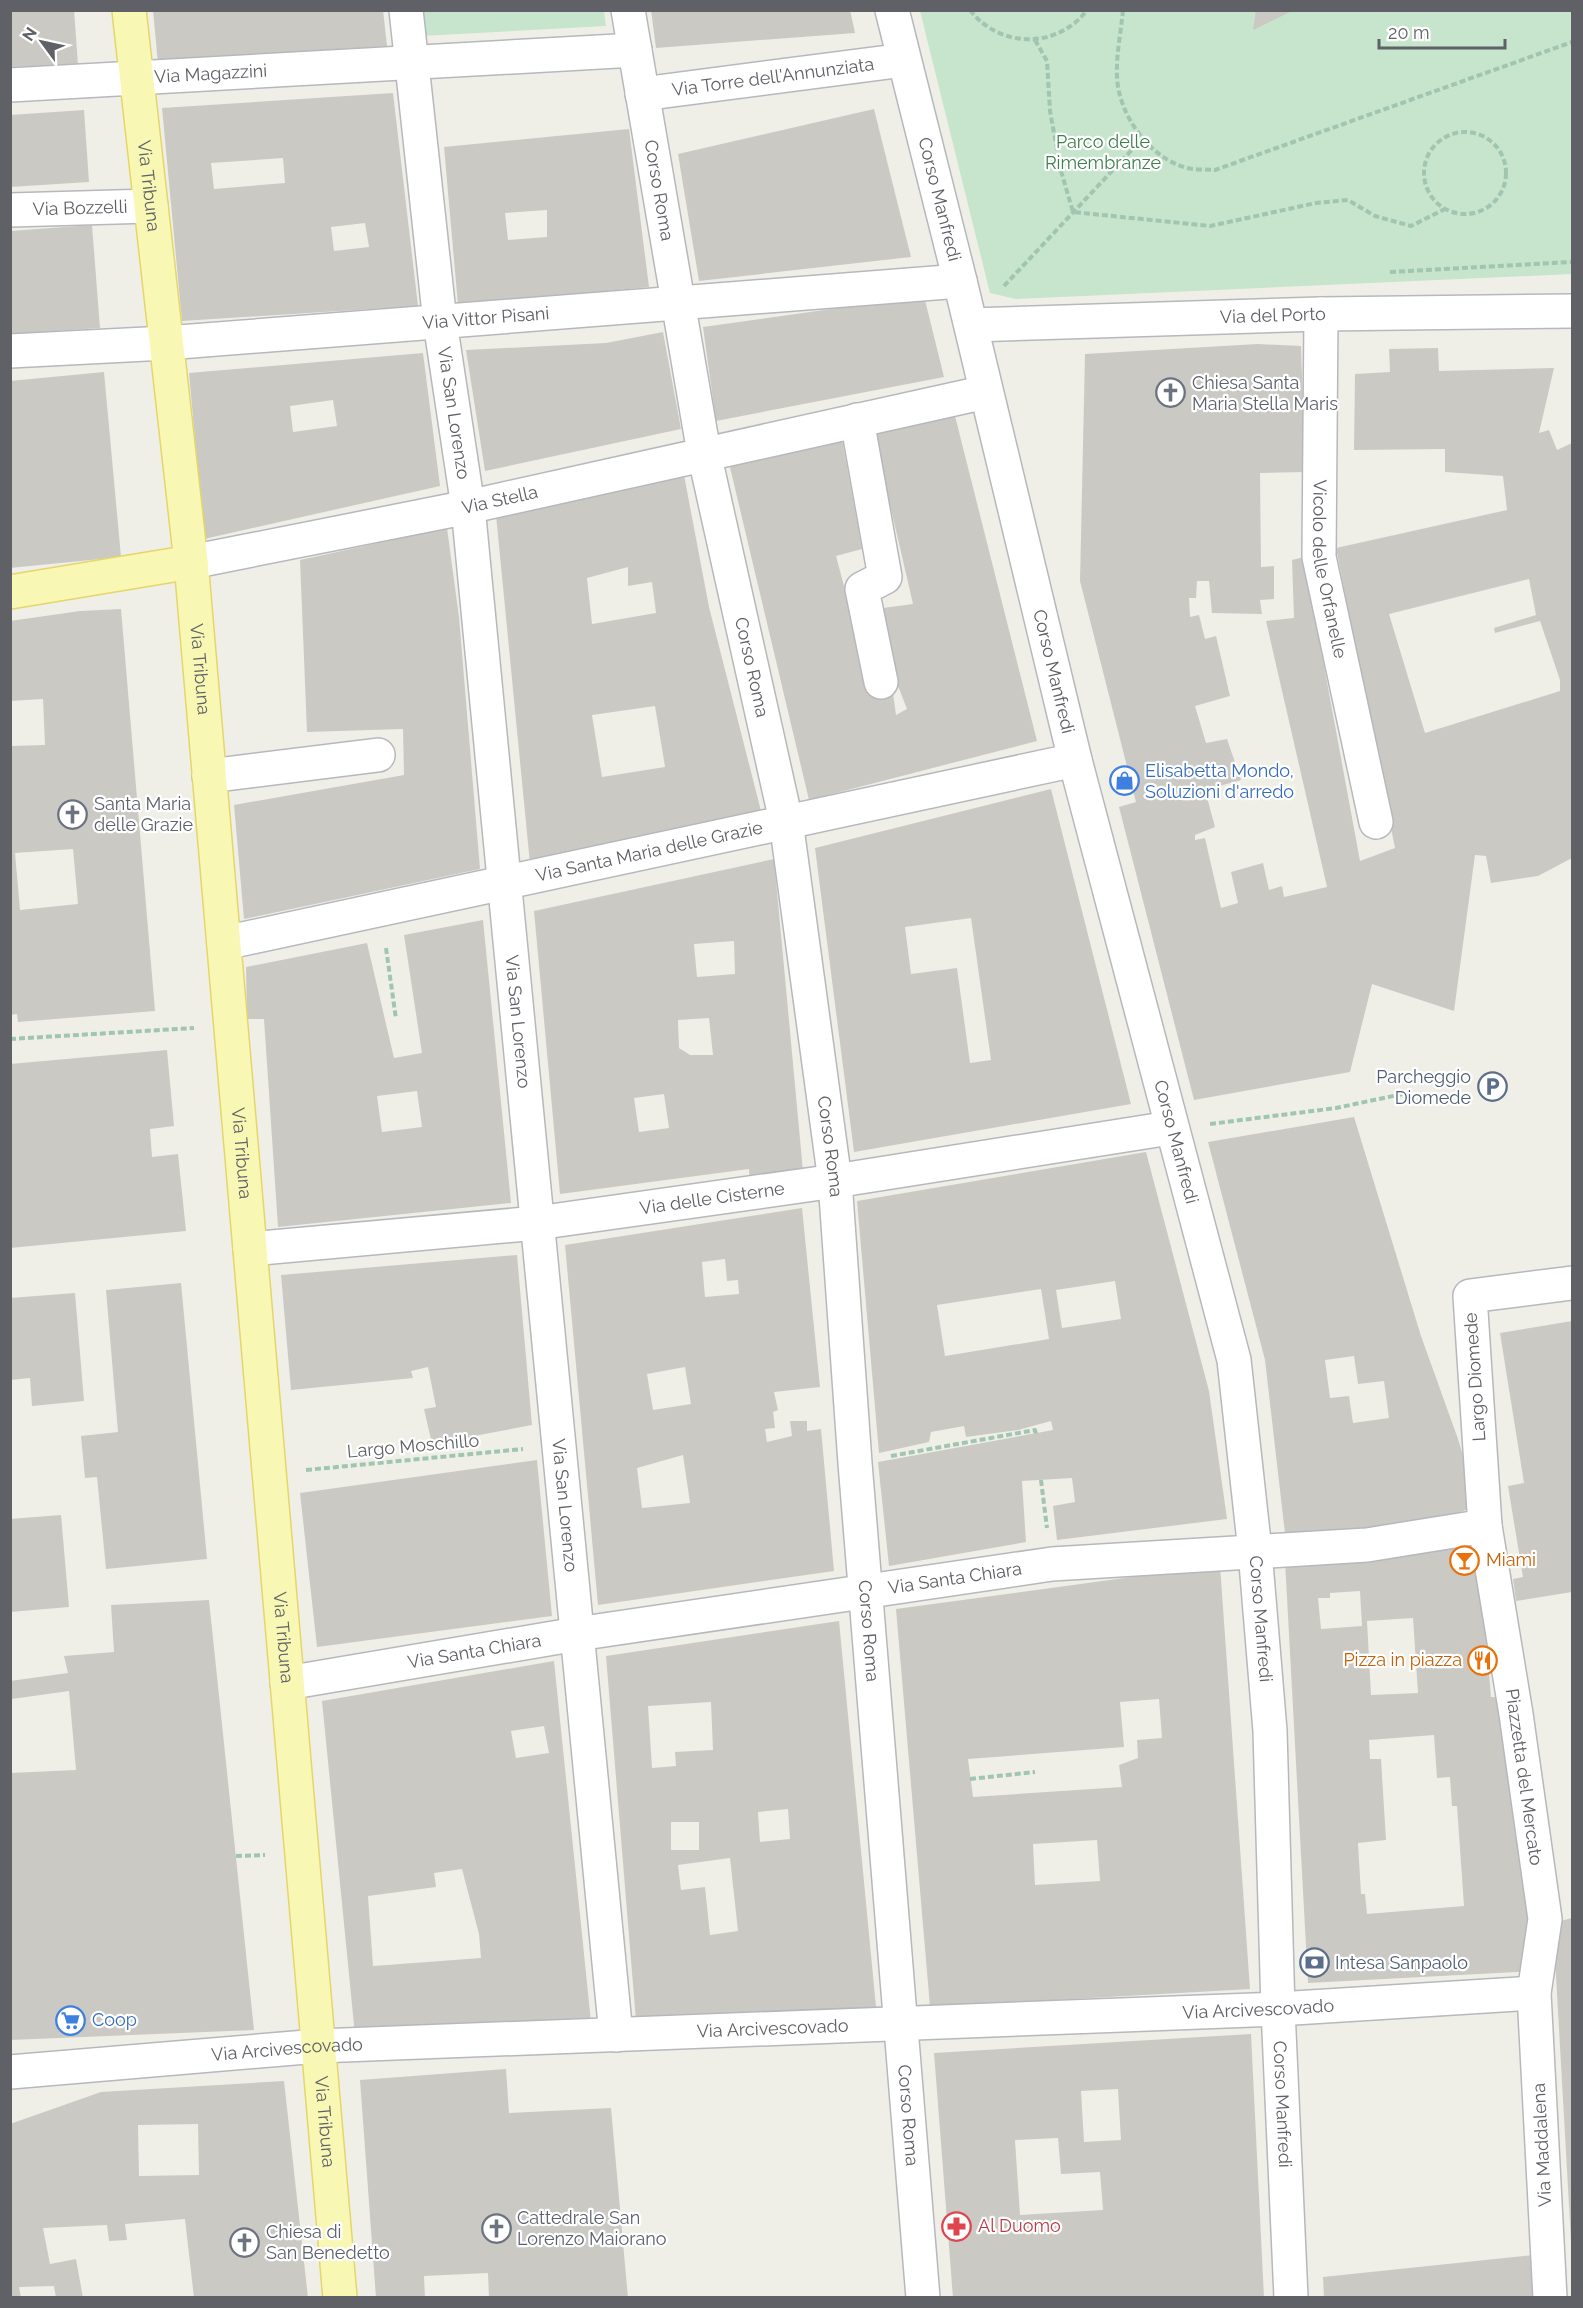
<svg xmlns="http://www.w3.org/2000/svg" width="1583" height="2308" viewBox="0 0 1583 2308" font-family="Raleway,sans-serif">
<style>
.green{fill:#c7e4cc}
.building{fill:#cbc9c4;fill-rule:evenodd}
.lines{fill:none;stroke-linecap:round;stroke-linejoin:round}
.minor-casing{stroke:#b7b8bd;stroke-width:36}
.major-casing{stroke:#e5d66b;stroke-width:36}
.path{stroke:#a0c5b1;stroke-width:4;stroke-dasharray:6 3;stroke-linecap:butt}
.minor{stroke:#fff;stroke-width:33}
.major{stroke:#f8f7b4;stroke-width:33}
.labels{text-anchor:middle;stroke-width:4.5;stroke-linejoin:round;paint-order:stroke}
.street-label{font-size:18px;fill:#5f6166;stroke:#fff}
.park-label{font-size:18px;fill:#3d7f4b;stroke:#fff}
.worship-label{font-size:18px;fill:#5b616d;stroke:#fff;text-anchor:start}
.shop-label{font-size:18px;fill:#366cbe;stroke:#fff;text-anchor:start}
.service-label{font-size:18px;fill:#4e5e75;stroke:#fff;text-anchor:end}
.food-label{font-size:18px;fill:#c56008;stroke:#fff;text-anchor:start}
.health-label{font-size:18px;fill:#be3a42;stroke:#fff;text-anchor:start}
</style>
<rect width="100%" height="100%" fill="#efefe8"/>
<g class="green">
<polygon points="419,11 604,11 606,26 421,36"/>
<polygon points="920,11 1572,11 1572,274 1016,299 990,293"/>
</g>
<g class="building">
<polygon points="10,10 74,10 78,65 10,67"/>
<polygon points="153,10 383,10 387,46 158,64"/>
<polygon points="651,10 850,10 855,33 656,48"/>
<polygon points="1256,10 1294,10 1253,30"/>
<path d="M393 93 418 306 182 321 162 108ZM283 158 285 183 214 189 211 163ZM365 223 369 247 334 251 331 227Z"/>
<polygon points="874,109 911,257 699,281 678,154"/>
<polygon points="84,110 89,182 10,187 10,115"/>
<path d="M629 129 649 287 458 305 444 147ZM547 210V237L508 240 505 213Z"/>
<polygon points="92,225 100,328 10,334 10,231"/>
<polygon points="924,296 944,377 716,421 703,327"/>
<polygon points="663,332 681,429 485,471 466,350 606,343"/>
<path d="M1258 344 1301 346 1305 472 1260 473 1261 567 1274 566V599L1260 600 1262 614 1212 613 1209 581H1197L1196 598H1189L1190 617 1199 615 1205 639 1216 636 1230 696 1195 706 1206 743 1227 739 1241 780 1205 790 1215 827 1195 835V840L1205 838 1221 908 1238 903 1231 872 1263 863 1269 890 1282 886 1284 897 1327 887 1266 621 1294 618 1292 560 1304 557 1360 861 1395 848 1336 548 1507 510 1503 476 1445 472V449L1354 450 1355 374 1390 372 1389 349 1438 348 1439 371 1554 368 1539 433 1549 430 1557 450 1572 443V858L1538 876 1491 883 1486 856 1475 855 1454 1011 1372 984 1350 1072 1194 1100 1119 807 1136 802 1080 581 1085 354ZM1529 579 1536 615 1494 628 1495 633 1540 621 1560 680V691L1425 733 1389 614Z"/>
<path d="M423 353 440 486 204 539 189 373ZM333 400 337 426 293 432 290 406Z"/>
<polygon points="104,372 121,557 10,568 10,381"/>
<polygon points="954,412 1037,741 809,800 729,463 842,439 862,549 836,556 874,698 893,693 896,715 907,709 889,663 895,662 883,608 913,604 873,431"/>
<path d="M684 475 709 607 761 811 530 864 496 515ZM628 567V586L652 582 656 613 592 624 587 578ZM655 706 665 767 602 777 592 715Z"/>
<polygon points="447,528 459,617 480,869 244,919 234,805 404,775 403,729 307,732 300,560"/>
<path d="M121 609 155 1011 18 1022 17 1014 10 1015V746L45 745 43 699 10 701V621L80 611ZM73 849 78 904 20 910 15 853Z"/>
<path d="M1051 789 1131 1104 854 1152 815 848ZM971 918 991 1060 970 1063 957 968 911 974 905 927Z"/>
<path d="M774 859 804 1182 750 1188 749 1169 560 1194 534 911ZM734 941 735 974 697 977 694 944ZM709 1018 713 1055H690L679 1048 678 1020ZM664 1094 669 1128 639 1132 634 1098Z"/>
<path d="M483 920 511 1203 278 1227 264 1019H247L246 967 367 943 394 1058 422 1053 404 935ZM417 1091 422 1127 382 1132 377 1096Z"/>
<polygon points="167,1050 174,1126 150,1129 152,1157 178,1154 186,1231 10,1248 10,1064"/>
<path d="M1354 1117 1421 1336 1458 1439 1478 1505 1433 1523 1381 1526 1380 1532 1286 1542 1265 1360 1208 1142ZM1354 1356 1358 1384 1384 1381 1389 1418 1353 1423 1349 1396 1330 1398 1325 1360Z"/>
<path d="M1146 1152 1209 1391 1227 1519 1057 1540 1053 1506 1075 1502 1072 1478 1022 1481 1026 1542 889 1566 878 1462 1053 1430 1051 1421 1018 1430 966 1437 964 1426 931 1432 929 1442 879 1453 857 1201ZM1115 1281 1121 1319 1062 1328 1056 1290ZM1041 1289 1049 1339 945 1356 937 1305Z"/>
<path d="M802 1208 820 1387 774 1392 778 1410 773 1412 775 1428 765 1429 767 1442 792 1436 790 1421H807V1431L821 1429 834 1571 598 1605 565 1245ZM725 1259 727 1281 738 1280 739 1294 705 1297 702 1262ZM685 1367 691 1404 653 1410 647 1374ZM683 1455 690 1503 642 1508 637 1468Z"/>
<polygon points="517,1255 532,1425 432,1444 424,1409 436,1407 428,1367 411,1371 413,1378 291,1390 281,1275"/>
<polygon points="181,1283 207,1559 106,1569 97,1477 85,1478 81,1436 118,1432 106,1290"/>
<polygon points="75,1293 84,1401 32,1406 30,1378 10,1380 10,1298"/>
<polygon points="1572,1321 1572,1592 1516,1601 1513,1579 1523,1577 1508,1486 1524,1483 1500,1333"/>
<polygon points="537,1460 552,1616 317,1647 300,1493"/>
<polygon points="61,1515 69,1607 10,1612 10,1519"/>
<path d="M1471 1545 1484 1614 1491 1697H1507L1535 1971 1308 1983 1285 1561ZM1360 1591 1362 1626 1321 1629 1318 1598H1330V1593ZM1413 1618 1418 1693 1371 1695 1367 1621ZM1434 1735 1437 1778 1450 1777 1452 1806H1457L1464 1906 1367 1914 1365 1894H1361L1358 1843 1386 1840 1381 1759H1370L1369 1740Z"/>
<path d="M1220 1565 1250 1989 930 2007 896 1609ZM1159 1699 1162 1738 1137 1740 1138 1758 1119 1765 1122 1787 973 1797 968 1759 1124 1747 1120 1702ZM1097 1840 1100 1881 1035 1885 1033 1844Z"/>
<polygon points="209,1600 254,2030 10,2040 10,1773 76,1770 69,1691 12,1699 10,1681 68,1673 64,1656 114,1652 111,1605"/>
<path d="M839 1621 876 2007 636 2021 606 1656ZM711 1702 713 1750 675 1752 676 1766 652 1768 648 1706ZM788 1809 790 1839 760 1842 758 1812ZM671 1822H699V1850H671ZM730 1858 738 1931 710 1935 705 1887 681 1890 678 1865Z"/>
<path d="M554 1661 591 2022 355 2035 322 1701ZM544 1726 549 1753 516 1758 511 1731ZM462 1869 479 1934 481 1958 373 1966 368 1896 436 1887 434 1873Z"/>
<polygon points="1572,1918 1572,2241 1571,2241 1553,1923"/>
<path d="M1251 2034 1264 2298H953L934 2053ZM1118 2089 1121 2140 1084 2142 1081 2091ZM1058 2138 1061 2174 1100 2172 1103 2210 1020 2215 1015 2140Z"/>
<polygon points="506,2069 509,2113 611,2108 628,2298 489,2298 488,2273 424,2276 425,2298 376,2298 360,2080"/>
<path d="M284 2081 308 2298H194L185 2219 125 2224 127 2240 109 2241 107 2225 43 2228 50 2264 76 2259 83 2298H56L54 2286 19 2287 21 2298H10V2124L101 2092ZM198 2124 199 2175 139 2176 138 2125Z"/>
<polygon points="1534,2255 1537,2298 1324,2298 1323,2277"/>
</g>
<g class="lines">
<defs>
<g id="minor">
<path id="s1" d="M406 10 440 322 468 507 616 2035"/>
<path id="s2" d="M628 10 704 453 786 821 835 1181 855 1463 923 2298"/>
<path id="s3" d="M892 10 960 281 1075 760 1234 1360 1255 1551 1270 1731 1278 2009 1291 2298"/>
<path id="s4" d="M10 85 635 50"/>
<path id="s5" d="M642 94 904 60"/>
<path id="s6" d="M10 210 151 206"/>
<path id="s7" d="M1321 314 1319 557 1376 822"/>
<path id="s8" d="M971 325 1321 314 1572 311"/>
<path id="s9" d="M10 351 166 343 960 281"/>
<polyline points="857,420 885,577 862,589 881,682"/>
<path id="s10" d="M191 562 468 507 986 392"/>
<polyline points="209,776 378,755"/>
<path id="s11" d="M224 943 1075 760"/>
<path id="s12" d="M250 1249 537 1223 835 1181 1170 1128"/>
<path id="s13" d="M287 1683 577 1634 1052 1564 1367 1545 1485 1526"/>
<path id="s14" d="M10 2072 318 2046 1278 2009 1534 1993"/>
<polyline points="1550,2298 1534,1993 1545,1919 1516,1714 1485,1526 1470,1296 1572,1283"/>
</g>
<g id="major">
<path id="s15" d="M129 10 191 562 340 2298"/>
<polyline points="10,592 191,562"/>
</g>
</defs>
<use href="#minor" class="minor-casing"/>
<use href="#major" class="major-casing"/>
<g class="path">
<path d="M970 10C1000 49 1058 49 1087 10"/>
<path d="M1123 10C1121 32 1116 55 1117 76 1118 114 1149 158 1187 168 1196 170 1206 169 1215 170L1572 42"/>
<polyline points="1035,40 1047,61 1050,111 1061,171 1073,212 1210,226 1316,203 1348,200 1375,216 1411,226 1445,209"/>
<circle cx="1465" cy="173" r="41"/>
<polyline points="1390,272 1572,262"/>
<polyline points="1004,286 1143,138"/>
<polyline points="386,948 396,1019"/>
<polyline points="10,1039 194,1028"/>
<polyline points="1210,1124 1336,1108 1412,1092"/>
<polyline points="891,1456 1035,1430 1036,1434"/>
<polyline points="306,1470 523,1449"/>
<polyline points="1041,1480 1047,1528"/>
<polyline points="970,1779 1035,1772"/>
<polyline points="236,1856 265,1855"/>
</g>
<use href="#minor" class="minor"/>
<use href="#major" class="major"/>
</g>
<defs>
<symbol id="church-ring" viewBox="-11 -11 22 22"><circle r="9.5" fill="#fff" stroke="#6b7280" stroke-width="1.5"/><path d="M-1.2-6h2.4v3.5h3.3v2.4h-3.3V6h-2.4V-.1h-3.3v-2.4h3.3Z" fill="#6b7280"/></symbol>
<symbol id="shop-ring" viewBox="-11 -11 22 22"><circle r="9.5" fill="#fff" stroke="#3f7fe0" stroke-width="1.5"/><path d="M-5-2.5h2.3a2.7 3.5 0 0 1 5.4 0H5L5.5 6h-11ZM-1.5-2.5h3a1.5 2.3 0 0 0-3 0Z" fill="#3f7fe0"/></symbol>
<symbol id="parking-ring" viewBox="-11 -11 22 22"><circle r="9.5" fill="#fff" stroke="#5c6f8a" stroke-width="1.5"/><path d="M-3.5-5.5H1a3.5 3.5 0 0 1 0 7H-1V5.5H-3.5ZM-1-3.4V-.6H.8a1.4 1.4 0 0 0 0-2.8Z" fill="#5c6f8a"/></symbol>
<symbol id="bar-ring" viewBox="-11 -11 22 22"><circle r="9.5" fill="#fff" stroke="#e8710a" stroke-width="1.5"/><path d="M-6-5H6L.8 .8V4.5H3.5V6h-7V4.5H-.8V.8Z" fill="#e8710a"/></symbol>
<symbol id="restaurant-ring" viewBox="-11 -11 22 22"><circle r="9.5" fill="#fff" stroke="#e8710a" stroke-width="1.5"/><path d="M-5-6h1v4h1v-4h1v4h1v-4h1v5L-1.5 .5V6h-2V.5L-5-1ZM5-6V6H3V1.5H1.5Q1.5-4 5-6Z" fill="#e8710a"/></symbol>
<symbol id="bank-ring" viewBox="-11 -11 22 22"><circle r="9.5" fill="#fff" stroke="#5c6f8a" stroke-width="1.5"/><path d="M-6-4H6V4H-6ZM0-2.3a2.3 2.3 0 1 0 0 4.6a2.3 2.3 0 1 0 0-4.6Z" fill="#5c6f8a"/></symbol>
<symbol id="supermarket-ring" viewBox="-11 -11 22 22"><circle r="9.5" fill="#fff" stroke="#3f7fe0" stroke-width="1.5"/><path d="M-6-5.5h2.5l.6 2H6L4.5 2H-2.5L-4.4-4H-6ZM-1.5 3.2a1.3 1.3 0 1 0 .1 0ZM3 3.2a1.3 1.3 0 1 0 .1 0Z" fill="#3f7fe0"/></symbol>
<symbol id="pharmacy-ring" viewBox="-11 -11 22 22"><circle r="9.5" fill="#fff" stroke="#e0444e" stroke-width="1.5"/><path d="M-2-6h4v4h4v4h-4v4h-4v-4h-4v-4h4Z" fill="#e0444e"/></symbol>
</defs>
<g fill-rule="evenodd">
<use href="#church-ring" x="1154" y="376" width="33" height="33"/>
<use href="#shop-ring" x="1108" y="764" width="33" height="33"/>
<use href="#church-ring" x="56" y="798" width="33" height="33"/>
<use href="#parking-ring" x="1476" y="1070" width="33" height="33"/>
<use href="#bar-ring" x="1448" y="1544" width="33" height="33"/>
<use href="#restaurant-ring" x="1466" y="1644" width="33" height="33"/>
<use href="#bank-ring" x="1298" y="1946" width="33" height="33"/>
<use href="#supermarket-ring" x="54" y="2004" width="33" height="33"/>
<use href="#pharmacy-ring" x="940" y="2210" width="33" height="33"/>
<use href="#church-ring" x="480" y="2212" width="33" height="33"/>
<use href="#church-ring" x="228" y="2226" width="33" height="33"/>
</g>
<g class="labels">
<g class="street-label">
<text dy="6" stroke="none"><textPath href="#s4" startOffset="201">Via Magazzini</textPath></text>
<text dy="6" stroke="none"><textPath href="#s5" startOffset="132">Via Torre dell'Annunziata</textPath></text>
<text dy="6" stroke="none"><textPath href="#s15" startOffset="177">Via Tribuna</textPath></text>
<text dy="6" stroke="none"><textPath href="#s2" startOffset="183">Corso Roma</textPath></text>
<text dy="6" stroke="none"><textPath href="#s3" startOffset="195">Corso Manfredi</textPath></text>
<text dy="6" stroke="none"><textPath href="#s6" startOffset="70">Via Bozzelli</textPath></text>
<text dy="6" stroke="none"><textPath href="#s8" startOffset="302">Via del Porto</textPath></text>
<text dy="6" stroke="none"><textPath href="#s9" startOffset="477">Via Vittor Pisani</textPath></text>
<text dy="6" stroke="none"><textPath href="#s1" startOffset="406">Via San Lorenzo</textPath></text>
<text dy="6" stroke="none"><textPath href="#s10" startOffset="315">Via Stella</textPath></text>
<text dy="6" stroke="none"><textPath href="#s7" startOffset="256">Vicolo delle Orfanelle</textPath></text>
<text dy="6" stroke="none"><textPath href="#s2" startOffset="669">Corso Roma</textPath></text>
<text dy="6" stroke="none"><textPath href="#s15" startOffset="663">Via Tribuna</textPath></text>
<text dy="6" stroke="none"><textPath href="#s3" startOffset="681">Corso Manfredi</textPath></text>
<text dy="6" stroke="none"><textPath href="#s11" startOffset="435">Via Santa Maria delle Grazie</textPath></text>
<text dy="6" stroke="none"><textPath href="#s1" startOffset="1018">Via San Lorenzo</textPath></text>
<text dy="6" stroke="none"><textPath href="#s3" startOffset="1167">Corso Manfredi</textPath></text>
<text dy="6" stroke="none"><textPath href="#s2" startOffset="1155">Corso Roma</textPath></text>
<text dy="6" stroke="none"><textPath href="#s15" startOffset="1149">Via Tribuna</textPath></text>
<text dy="6" stroke="none"><textPath href="#s12" startOffset="465">Via delle Cisterne</textPath></text>
<text transform="translate(1475 1377) rotate(-94)" y="6">Largo Diomede</text>
<text transform="translate(413 1446) rotate(-5)" y="6">Largo Moschillo</text>
<text dy="6" stroke="none"><textPath href="#s1" startOffset="1504">Via San Lorenzo</textPath></text>
<text dy="6" stroke="none"><textPath href="#s13" startOffset="676">Via Santa Chiara</textPath></text>
<text dy="6" stroke="none"><textPath href="#s3" startOffset="1653">Corso Manfredi</textPath></text>
<text dy="6" stroke="none"><textPath href="#s2" startOffset="1641">Corso Roma</textPath></text>
<text dy="6" stroke="none"><textPath href="#s15" startOffset="1635">Via Tribuna</textPath></text>
<text dy="6" stroke="none"><textPath href="#s13" startOffset="190">Via Santa Chiara</textPath></text>
<text transform="translate(1524 1777) rotate(82)" y="6">Piazzetta del Mercato</text>
<text dy="6" stroke="none"><textPath href="#s14" startOffset="1250">Via Arcivescovado</textPath></text>
<text dy="6" stroke="none"><textPath href="#s14" startOffset="764">Via Arcivescovado</textPath></text>
<text dy="6" stroke="none"><textPath href="#s14" startOffset="278">Via Arcivescovado</textPath></text>
<text dy="6" stroke="none"><textPath href="#s3" startOffset="2139">Corso Manfredi</textPath></text>
<text dy="6" stroke="none"><textPath href="#s2" startOffset="2127">Corso Roma</textPath></text>
<text dy="6" stroke="none"><textPath href="#s15" startOffset="2121">Via Tribuna</textPath></text>
<text transform="translate(1542 2145) rotate(-93)" y="6">Via Maddalena</text>
</g>
<g class="park-label">
<text x="1103" y="148">Parco delle<tspan x="1103" dy="21">Rimembranze</tspan></text>
</g>
<g class="worship-label">
<text x="1192" y="389">Chiesa Santa<tspan x="1192" dy="21">Maria Stella Maris</tspan></text>
<text x="94" y="810">Santa Maria<tspan x="94" dy="21">delle Grazie</tspan></text>
<text x="517" y="2224">Cattedrale San<tspan x="517" dy="21">Lorenzo Maiorano</tspan></text>
<text x="266" y="2238">Chiesa di<tspan x="266" dy="21">San Benedetto</tspan></text>
</g>
<g class="shop-label">
<text x="1145" y="777">Elisabetta Mondo,<tspan x="1145" dy="21">Soluzioni d'arredo</tspan></text>
<text x="92" y="2026">Coop</text>
</g>
<g class="service-label">
<text x="1471" y="1083">Parcheggio<tspan x="1471" dy="21">Diomede</tspan></text>
<text x="1335" y="1969" text-anchor="start">Intesa Sanpaolo</text>
</g>
<g class="food-label">
<text x="1486" y="1566">Miami</text>
<text x="1462" y="1666" text-anchor="end">Pizza in piazza</text>
</g>
<g class="health-label">
<text x="978" y="2232">Al Duomo</text>
</g>
</g>
<rect width="1583" height="2308" fill="none" stroke="#5f6166" stroke-width="24"/>
<g transform="translate(42 42) rotate(303)" stroke="#ffffff" stroke-width="4.5" paint-order="stroke">
<path d="M0-4.5L10 22L0 15L-10 22Z" fill="#5f6166"/>
<text y="-9" font-size="16" font-weight="bold" text-anchor="middle" fill="#5f6166">N</text>
</g>
<path d="M1379 39v9h126v-9" fill="none" stroke="#5f6166" stroke-width="3"/>
<text x="1388" y="39" font-size="18" fill="#5f6166" stroke="#ffffff" stroke-width="4.5" paint-order="stroke">20 m</text>
</svg>
